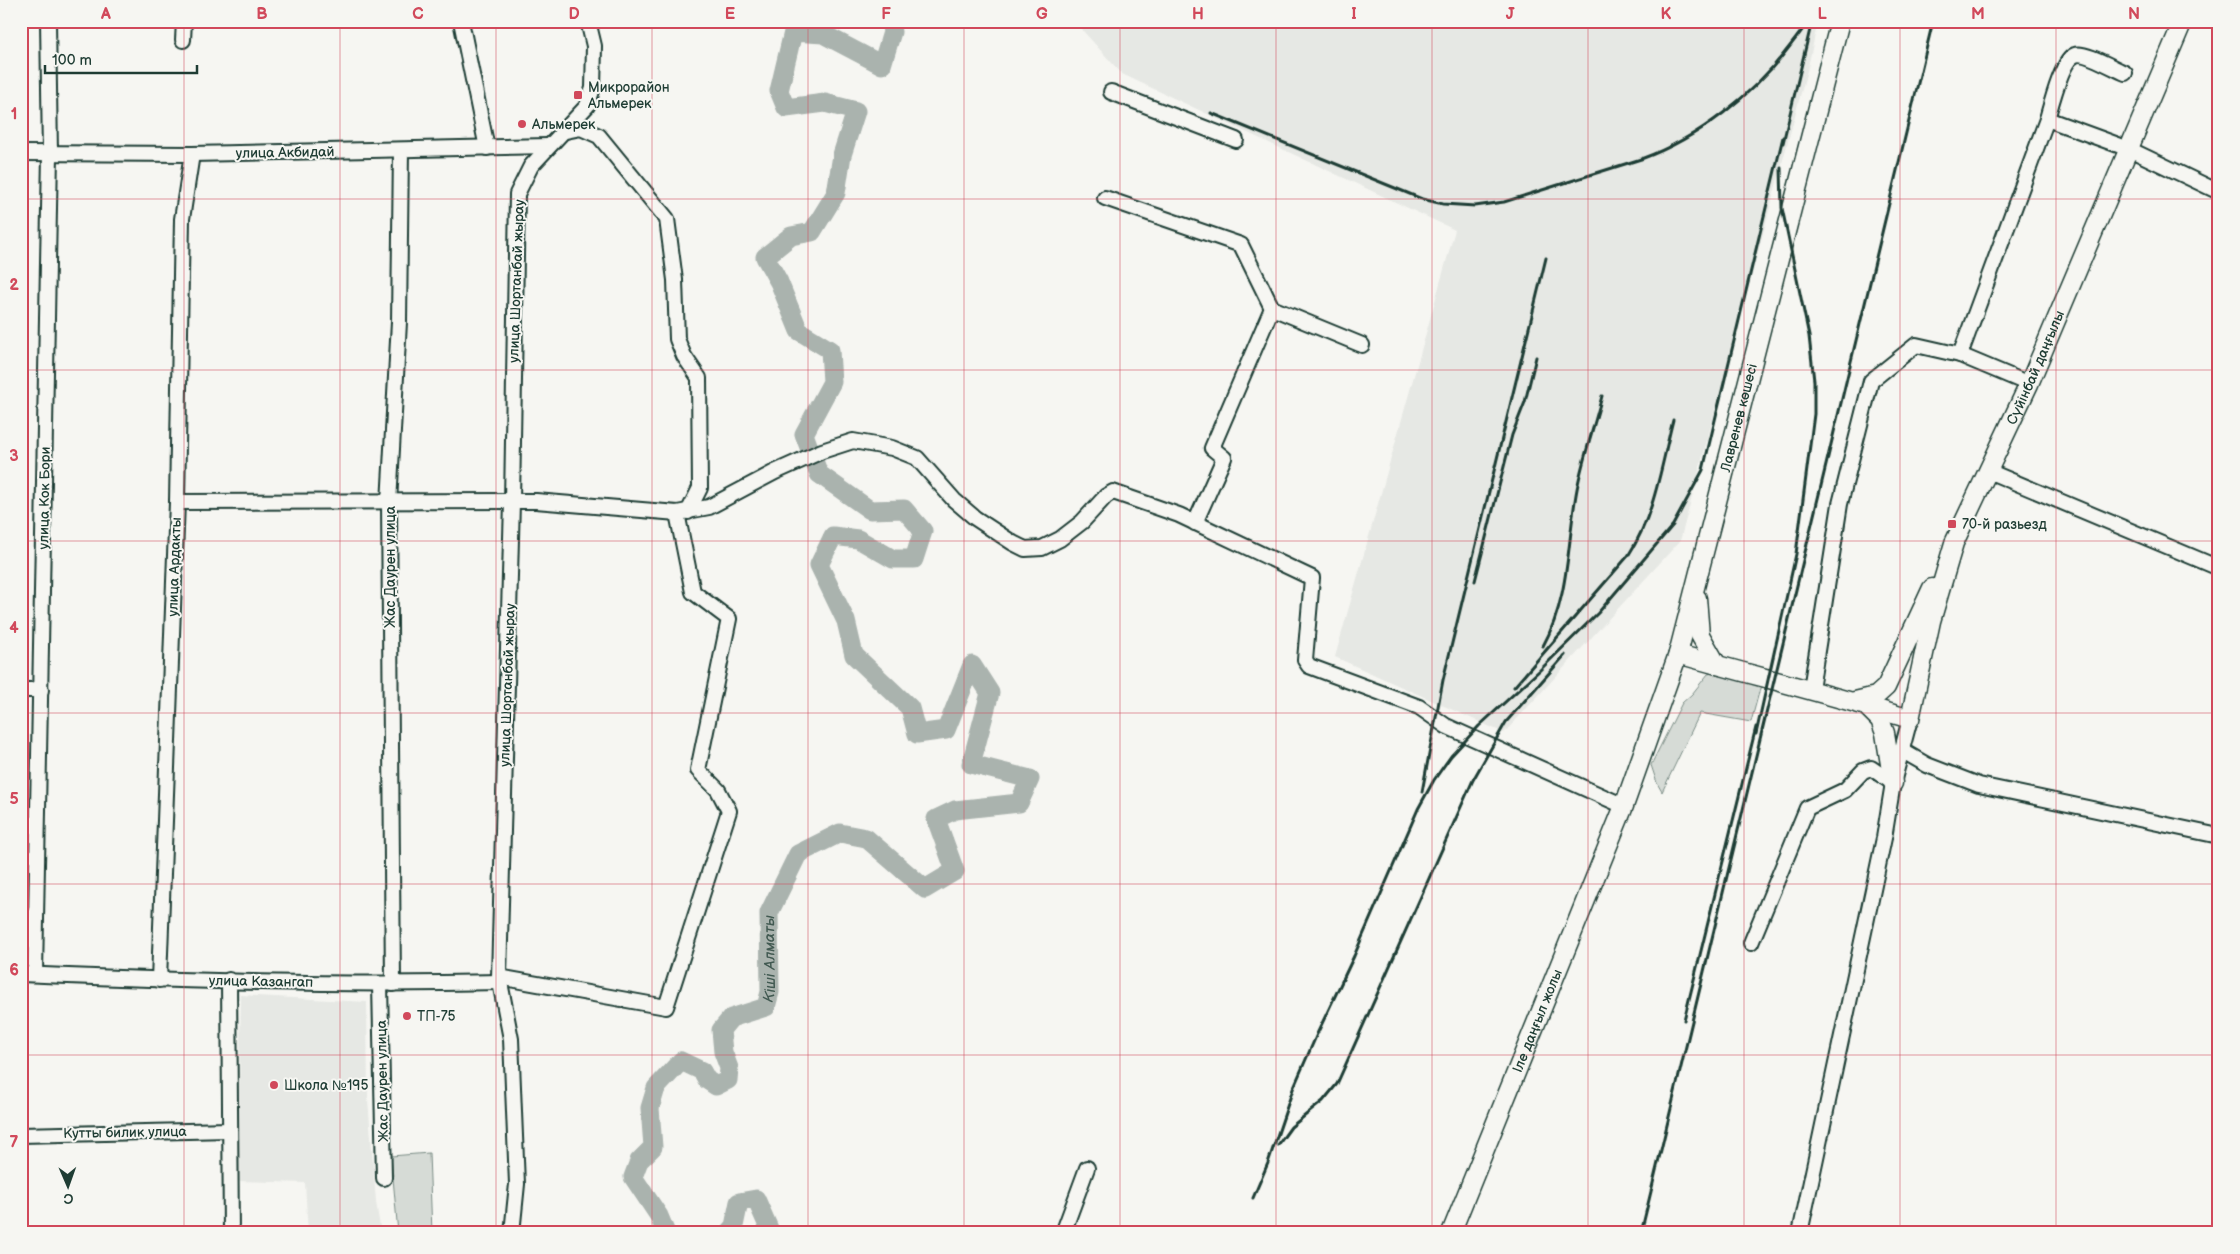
<svg xmlns="http://www.w3.org/2000/svg" width="2240" height="1254" viewBox="0 0 2240 1254" font-family="'Balsamiq Sans',sans-serif">
<style>
.built{fill:#e6e8e4}
.green{fill:#d6dbd6;stroke:#7a8c85}
.lines{fill:none;stroke-linecap:round;stroke-linejoin:round}
.river{stroke:#aab3ae;stroke-width:19}
.minor-casing{stroke:#1f3d34;stroke-width:18}
.major-casing{stroke:#1f3d34;stroke-width:21}
.minor{stroke:#f6f6f2;stroke-width:14}
.major{stroke:#f6f6f2;stroke-width:18}
.rail{stroke:#1f3d34;stroke-width:3}
.grid{fill:none;stroke:#d1495b;stroke-width:1;stroke-opacity:0.55}
.poi-dot{fill:#d1495b;stroke:#f6f6f2;stroke-width:2}
.labels{text-anchor:middle;stroke-width:4;stroke-linejoin:round;paint-order:stroke}
.poi-label{font-size:14px;fill:#1f3d34;stroke:#f6f6f2;text-anchor:start}
.street-label{font-size:14px;fill:#1f3d34;stroke:#f6f6f2}
.water-label{font-size:15px;font-style:italic;fill:#425a52;stroke:#f6f6f2}
.neatline{fill:none;stroke:#d1495b;stroke-width:2}
.grid-label{font-size:16px;text-anchor:middle;font-weight:bold;fill:#d1495b}
</style>
<rect width="100%" height="100%" fill="#f6f6f2"/>
<filter id="ink" filterUnits="userSpaceOnUse"><feTurbulence type="fractalNoise" baseFrequency=".02" numOctaves="2"/><feDisplacementMap in="SourceGraphic" scale="10" xChannelSelector="R" yChannelSelector="G"/><feConvolveMatrix kernelMatrix="1 2 1 2 8 2 1 2 1" color-interpolation-filters="sRGB"/></filter>
<g filter="url(#ink)">
<g class="built">
<polygon points="1074,21 1818,21 1808,67 1680,541 1504,733 1335,657 1455,230 1122,74"/>
<polygon points="241,995 367,1002 368,1099 376,1202 381,1233 308,1233 305,1183 237,1181"/>
</g>
<g class="green">
<polygon points="1717,672 1762,681 1751,722 1700,713 1662,792 1657,783 1651,765 1682,703 1692,694 1708,674"/>
<polygon points="429,1153 432,1233 398,1233 391,1156"/>
</g>
<g class="lines">
<g class="river">
<path id="s1" d="M666 1233 659 1216 633 1177 639 1161 653 1147 650 1108 656 1088 681 1061 702 1071 707 1080 716 1086 728 1080 729 1068 723 1052 721 1030 731 1018 766 1007 770 992 769 913 798 854 840 833 866 838 925 889 955 871 936 819 955 810 1019 803 1030 779 971 764 990 693 972 665 946 730 917 734 910 708 854 655 846 621 819 565 833 536 858 539 893 559H914L923 531 904 509 870 510 819 474 804 434 832 382 830 350 799 331 779 282 765 257 791 236 812 232 836 193 842 155 856 111 825 103 786 108 779 91 793 32 823 34 882 65 892 32 890 21"/>
<polyline points="728,1233 734,1226 739,1202 756,1199 771,1233"/>
</g>
<defs>
<g id="minor">
<polyline points="461,21 487,148"/>
<polyline points="183,40 184,21"/>
<polyline points="1111,92 1236,140"/>
<path d="M2047 119C2051 105 2062 60 2075 55 2084 51 2115 69 2125 73"/>
<polyline points="561,132 581,128 599,136 667,219 675,280 677,339 684,356 699,378 700,488 688,512"/>
<polyline points="21,153 192,154 548,146"/>
<polyline points="1105,198 1241,245 1272,308 1362,345"/>
<polyline points="2029,384 1960,355 2047,119 2129,149 2219,192"/>
<polyline points="1988,471 2219,568"/>
<polyline points="177,502 536,501 677,513 709,507 775,472 822,451 853,441 892,448 917,458 954,500 975,518 1013,543 1025,549 1042,548 1060,539 1082,522 1106,496 1113,492 1179,515 1312,578 1305,660 1309,666 1419,707 1446,726 1624,806"/>
<polyline points="1195,523 1224,458 1212,448 1272,308"/>
<polyline points="1811,689 1840,504 1871,381 1916,345 1960,355"/>
<polyline points="21,690 41,690"/>
<polyline points="1901,750 1927,765 1979,785 2219,836"/>
<polyline points="1751,943 1807,808 1845,790 1863,771 1871,768 1893,783"/>
<path d="M21 974C181 981 341 986 500 982"/>
<polyline points="35,974 50,154 48,21"/>
<polyline points="499,977 666,1007 729,811 718,790 698,770 729,619 693,592 677,513"/>
<polyline points="159,980 177,502 182,219 192,154"/>
<polyline points="229,980 231,1233"/>
<polyline points="380,984 384,1178"/>
<polyline points="393,984 389,503 399,322 401,150"/>
<polyline points="21,1135 229,1130"/>
<polyline points="512,1233 517,1184 511,1039 499,977 512,502 517,194 531,166 587,106 593,88 594,46 588,21"/>
<polyline points="1063,1233 1087,1168"/>
<polyline points="1800,1233 1884,838 1893,783 1910,719"/>
</g>
<g id="major">
<polyline points="1697,598 1700,635 1717,665"/>
<path id="s2" d="M1678 654C1755 676 1833 695 1910 719L1931 621 1954 543 2029 384 2183 21"/>
<polyline points="1855,701 1876,696 1886,687 1932,588"/>
<polyline points="1865,705 1880,720 1885,733 1893,783"/>
<path id="s3" d="M1451 1233 1624 806 1678 654 1840 21"/>
</g>
</defs>
<use href="#minor" class="minor-casing"/>
<use href="#major" class="major-casing"/>
<use href="#minor" class="minor"/>
<use href="#major" class="major"/>
<g class="rail">
<path d="M1211 113 1422 199 1443 204 1475 206 1504 202 1641 159C1699 138 1753 95 1790 46 1796 38 1803 30 1808 21"/>
<polyline points="1783,143 1812,21"/>
<polyline points="1475,581 1512,435 1525,402 1536,357"/>
<path d="M1543 646C1570 597 1567 542 1577 489 1583 458 1594 427 1602 396"/>
<path d="M1514 687 1628 556C1655 514 1661 467 1673 420"/>
<polyline points="1756,734 1796,554 1814,414 1814,381 1809,336 1782,208 1781,168"/>
<polyline points="1422,792 1443,680 1546,258"/>
<polyline points="1684,1020 1756,727"/>
<polyline points="1278,1145 1291,1127 1323,1101 1337,1084 1473,780 1506,722 1565,655"/>
<polyline points="1253,1198 1268,1163 1293,1089 1317,1034 1354,956 1418,809 1434,780 1451,756 1479,726 1540,670 1598,613 1673,525 1703,470 1783,137"/>
<polyline points="1641,1233 1933,21"/>
</g>
</g>
</g>
<path class="grid" d="M184 21V1233M340 21V1233M496 21V1233M652 21V1233M808 21V1233M964 21V1233M1120 21V1233M1276 21V1233M1432 21V1233M1588 21V1233M1744 21V1233M1900 21V1233M2056 21V1233M21 199H2219M21 370H2219M21 541H2219M21 713H2219M21 884H2219M21 1055H2219"/>
<g class="poi-dot">
<rect x="573" y="90" width="10" height="10" rx="2.5"/>
<circle cx="522" cy="124" r="5"/>
<rect x="1947" y="519" width="10" height="10" rx="2.5"/>
<circle cx="407" cy="1016" r="5"/>
<circle cx="274" cy="1085" r="5"/>
</g>
<g class="labels">
<g class="poi-label">
<text x="588" y="92">Микрорайон<tspan x="588" dy="16">Альмерек</tspan></text>
<text x="532" y="129">Альмерек</text>
<text x="1962" y="529">70-й разьезд</text>
<text x="417" y="1021">ТП-75</text>
<text x="284" y="1090">Школа №195</text>
</g>
<g class="street-label">
<text transform="translate(285 152) rotate(-1)" y="5">улица Акбидай</text>
<text transform="translate(516 281) rotate(-88)" y="5">улица Шортанбай жырау</text>
<text dy="5" stroke="none"><textPath href="#s2" startOffset="616">Сүйінбай даңғылы</textPath></text>
<text dy="5" stroke="none"><textPath href="#s3" startOffset="866">Лавренев көшесі</textPath></text>
<text transform="translate(44 498) rotate(-89)" y="5">улица Кок Бори</text>
<text transform="translate(174 567) rotate(-88)" y="5">улица Ардакты</text>
<text transform="translate(390 567) rotate(-90)" y="5">Жас Даурен улица</text>
<text transform="translate(507 685) rotate(-88)" y="5">улица Шортанбай жырау</text>
<text transform="translate(261 981) rotate(1)" y="5">улица Казангап</text>
<text dy="5" stroke="none"><textPath href="#s3" startOffset="229">Іле даңғыл жолы</textPath></text>
<text transform="translate(382 1081) rotate(-91)" y="5">Жас Даурен улица</text>
<text transform="translate(125 1132) rotate(-1)" y="5">Кутты билик улица</text>
</g>
<g class="water-label">
<text dy="5" stroke="none"><textPath href="#s1" startOffset="409">Кіші Алматы</textPath></text>
</g>
</g>
<rect width="2240" height="1254" fill="none" stroke="#f6f6f2" stroke-width="55"/>
<g transform="translate(68 1186) rotate(178)" stroke="#f6f6f2" stroke-width="4" paint-order="stroke">
<path d="M0-4L9 19L0 12L-9 19Z" fill="#1f3d34"/>
<text y="-8" font-size="14" font-weight="bold" text-anchor="middle" fill="#1f3d34">С</text>
</g>
<path d="M45 65v8h152v-8" fill="none" stroke="#1f3d34" stroke-width="2.5"/>
<text x="52" y="65" font-size="15" fill="#1f3d34" stroke="#f6f6f2" stroke-width="4" paint-order="stroke">100 m</text>
<rect x="28" y="28" width="2184" height="1198" class="neatline"/>
<g class="grid-label">
<text x="106" y="19">A</text>
<text x="262" y="19">B</text>
<text x="418" y="19">C</text>
<text x="574" y="19">D</text>
<text x="730" y="19">E</text>
<text x="886" y="19">F</text>
<text x="1042" y="19">G</text>
<text x="1198" y="19">H</text>
<text x="1354" y="19">I</text>
<text x="1510" y="19">J</text>
<text x="1666" y="19">K</text>
<text x="1822" y="19">L</text>
<text x="1978" y="19">M</text>
<text x="2134" y="19">N</text>
<text x="14" y="119">1</text>
<text x="14" y="290">2</text>
<text x="14" y="461">3</text>
<text x="14" y="633">4</text>
<text x="14" y="804">5</text>
<text x="14" y="975">6</text>
<text x="14" y="1147">7</text>
</g>
</svg>
